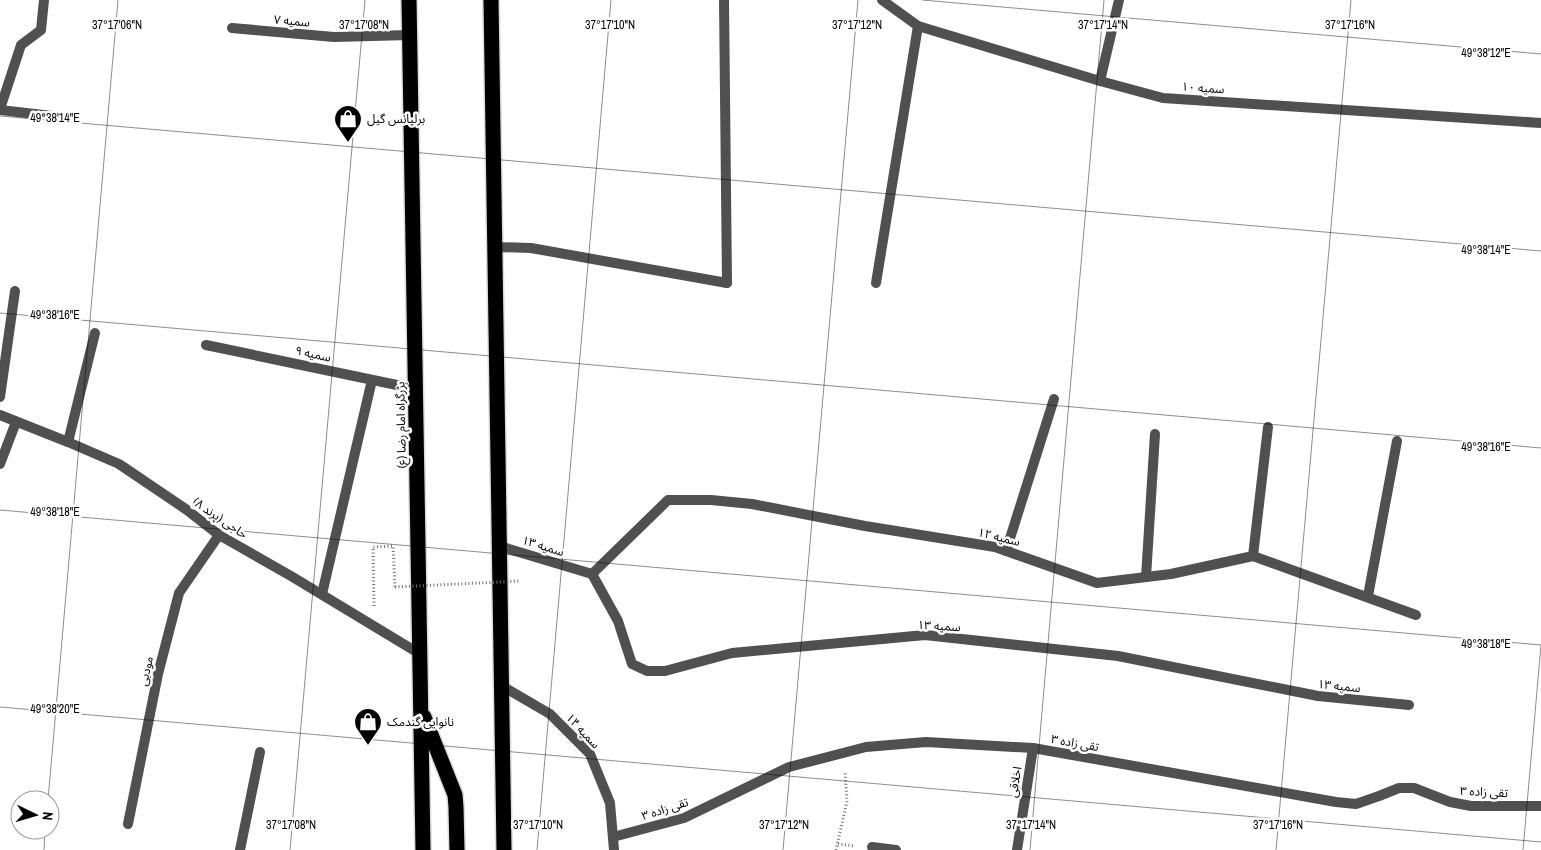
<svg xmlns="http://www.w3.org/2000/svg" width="1541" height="850" viewBox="0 0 1541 850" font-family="'Archivo Narrow','Noto Sans Arabic',sans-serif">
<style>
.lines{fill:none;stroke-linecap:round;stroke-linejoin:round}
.highway-casing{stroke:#dbdbdb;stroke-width:18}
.path{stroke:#727272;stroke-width:3;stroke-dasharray:1 2.5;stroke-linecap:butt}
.lane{stroke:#505050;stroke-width:10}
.street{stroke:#505050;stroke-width:10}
.highway{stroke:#000;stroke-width:15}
.path-bridge{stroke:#727272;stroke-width:3;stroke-dasharray:1 2.5;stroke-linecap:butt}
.ticks{fill:none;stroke:#000;stroke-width:1;stroke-opacity:0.45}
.labels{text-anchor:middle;stroke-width:5;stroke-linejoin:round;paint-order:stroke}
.street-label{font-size:12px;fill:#000;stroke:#fff}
.poi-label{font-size:12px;fill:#000;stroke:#fff;text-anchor:start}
.ticks-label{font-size:12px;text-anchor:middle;fill:#000;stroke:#fff;stroke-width:5;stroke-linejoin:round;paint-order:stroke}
</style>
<rect width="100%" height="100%" fill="#fff"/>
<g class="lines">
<defs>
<g id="highway">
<polyline points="409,0 423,850"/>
<polyline points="491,0 504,850"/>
<polyline points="424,717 455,795 456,807 457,850"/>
</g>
</defs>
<use href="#highway" class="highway-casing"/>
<g class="path">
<polyline points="374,606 373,547 393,546 395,587"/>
<polyline points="838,844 855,846"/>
<polyline points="836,850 847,801 845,771"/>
</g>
<g class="lane">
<polyline points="495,247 531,248 727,283"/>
<polyline points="876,283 918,26"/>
</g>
<g class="street">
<polyline points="724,0 727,283"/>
<polyline points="882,0 918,26 1100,81 1163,98 1541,123"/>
<polyline points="232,28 334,37 410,35"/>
<polyline points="1100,81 1119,0"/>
<polyline points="0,109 21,45 41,30 44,0"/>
<polyline points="0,110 61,117"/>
<polyline points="206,345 416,389"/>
<polyline points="0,397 15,291"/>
<polyline points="0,415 68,442 119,464 187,510 219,535 291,576 420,654"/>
<polyline points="68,442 95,333"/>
<polyline points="0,464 16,422"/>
<polyline points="499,546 592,574 618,621 632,664 647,671 665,671 732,653 925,635 1118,656 1318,696 1409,705"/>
<polyline points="1006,551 1054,399"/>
<polyline points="1253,556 1268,427"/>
<polyline points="592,574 668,500 711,500 752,504 865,526 995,547 1097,583 1171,574 1253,556 1416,615"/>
<polyline points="1146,577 1155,434"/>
<polyline points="322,594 372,380"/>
<polyline points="1368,596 1397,441"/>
<polyline points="502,686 550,714 590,754 610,803 614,850"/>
<polyline points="128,824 158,674 179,593 219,535"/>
<polyline points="613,837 684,818 789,767 866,747 926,742 1033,748 1336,802 1356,804 1379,796 1399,788 1414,788 1450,802 1471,806 1541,806"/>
<polyline points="872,847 896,850"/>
<polyline points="240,850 260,752"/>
<polyline points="1017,850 1033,748"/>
</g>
<use href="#highway" class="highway"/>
<polyline class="path-bridge" points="395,587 520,581"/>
</g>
<path class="ticks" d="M922 0 1541 54M0 116 1541 251M0 313 1541 448M0 510 1541 645M0 707 1541 842M48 800 118 0M44 850 45 830M290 850 365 0M537 850 611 0M783 850 858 0M1030 850 1104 0M1276 850 1351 0M1523 850 1541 645"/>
<defs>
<symbol id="shop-pin" viewBox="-11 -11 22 30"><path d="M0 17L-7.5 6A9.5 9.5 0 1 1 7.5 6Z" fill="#000" stroke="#fff"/><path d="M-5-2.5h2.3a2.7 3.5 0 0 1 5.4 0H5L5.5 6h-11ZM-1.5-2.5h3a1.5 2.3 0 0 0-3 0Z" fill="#fff"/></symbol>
</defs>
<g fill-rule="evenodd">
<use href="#shop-pin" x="332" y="103" width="32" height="43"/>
<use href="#shop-pin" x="352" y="706" width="32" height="43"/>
</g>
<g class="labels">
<g class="street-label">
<text transform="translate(292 21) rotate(5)" y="4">سمیه ۷</text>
<text transform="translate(1203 88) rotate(4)" y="4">سمیه ۱۰</text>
<text transform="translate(313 354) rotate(12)" y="4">سمیه ۹</text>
<text transform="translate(401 425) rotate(-91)" y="4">بزرگراه امام رضا (ع)</text>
<text transform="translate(220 518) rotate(34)" y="4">حاجی (پرند ۸)</text>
<text transform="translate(999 537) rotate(14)" y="4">سمیه ۱۲</text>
<text transform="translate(543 546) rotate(17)" y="4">سمیه ۱۳</text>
<text transform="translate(939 626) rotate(3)" y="4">سمیه ۱۳</text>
<text transform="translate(146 671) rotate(-77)" y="4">مودبی</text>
<text transform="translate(1339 686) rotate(6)" y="4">سمیه ۱۳</text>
<text transform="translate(583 731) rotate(47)" y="4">سمیه ۱۴</text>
<text transform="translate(1075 743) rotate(10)" y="4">تقی زاده ۳</text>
<text transform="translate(1015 782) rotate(-81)" y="4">اخلاقی</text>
<text transform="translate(1484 792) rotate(3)" y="4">تقی زاده ۳</text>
<text transform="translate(665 809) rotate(-18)" y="4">تقی زاده ۳</text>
</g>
<g class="poi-label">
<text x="367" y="123">برلیانس گیل</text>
<text x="387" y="726">نانوایی گندمک</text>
</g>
</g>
<g class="ticks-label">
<text x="117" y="29">37°17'06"N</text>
<text x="364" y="29">37°17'08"N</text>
<text x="610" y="29">37°17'10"N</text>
<text x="857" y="29">37°17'12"N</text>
<text x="1103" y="29">37°17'14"N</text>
<text x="1350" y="29">37°17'16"N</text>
<text x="1486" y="57">49°38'12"E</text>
<text x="55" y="122">49°38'14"E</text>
<text x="1486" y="254">49°38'14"E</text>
<text x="55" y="319">49°38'16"E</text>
<text x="1486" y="451">49°38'16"E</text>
<text x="55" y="516">49°38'18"E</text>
<text x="1486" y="648">49°38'18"E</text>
<text x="55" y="713">49°38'20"E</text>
<text x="291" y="829">37°17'08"N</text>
<text x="538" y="829">37°17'10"N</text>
<text x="784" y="829">37°17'12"N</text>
<text x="1031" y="829">37°17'14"N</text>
<text x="1278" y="829">37°17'16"N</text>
</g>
<g transform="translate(35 815) rotate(95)"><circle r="24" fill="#ffffff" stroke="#999999"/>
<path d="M0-4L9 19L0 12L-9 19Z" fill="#000000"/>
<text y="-8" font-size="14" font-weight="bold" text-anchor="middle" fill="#000000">N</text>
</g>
</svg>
